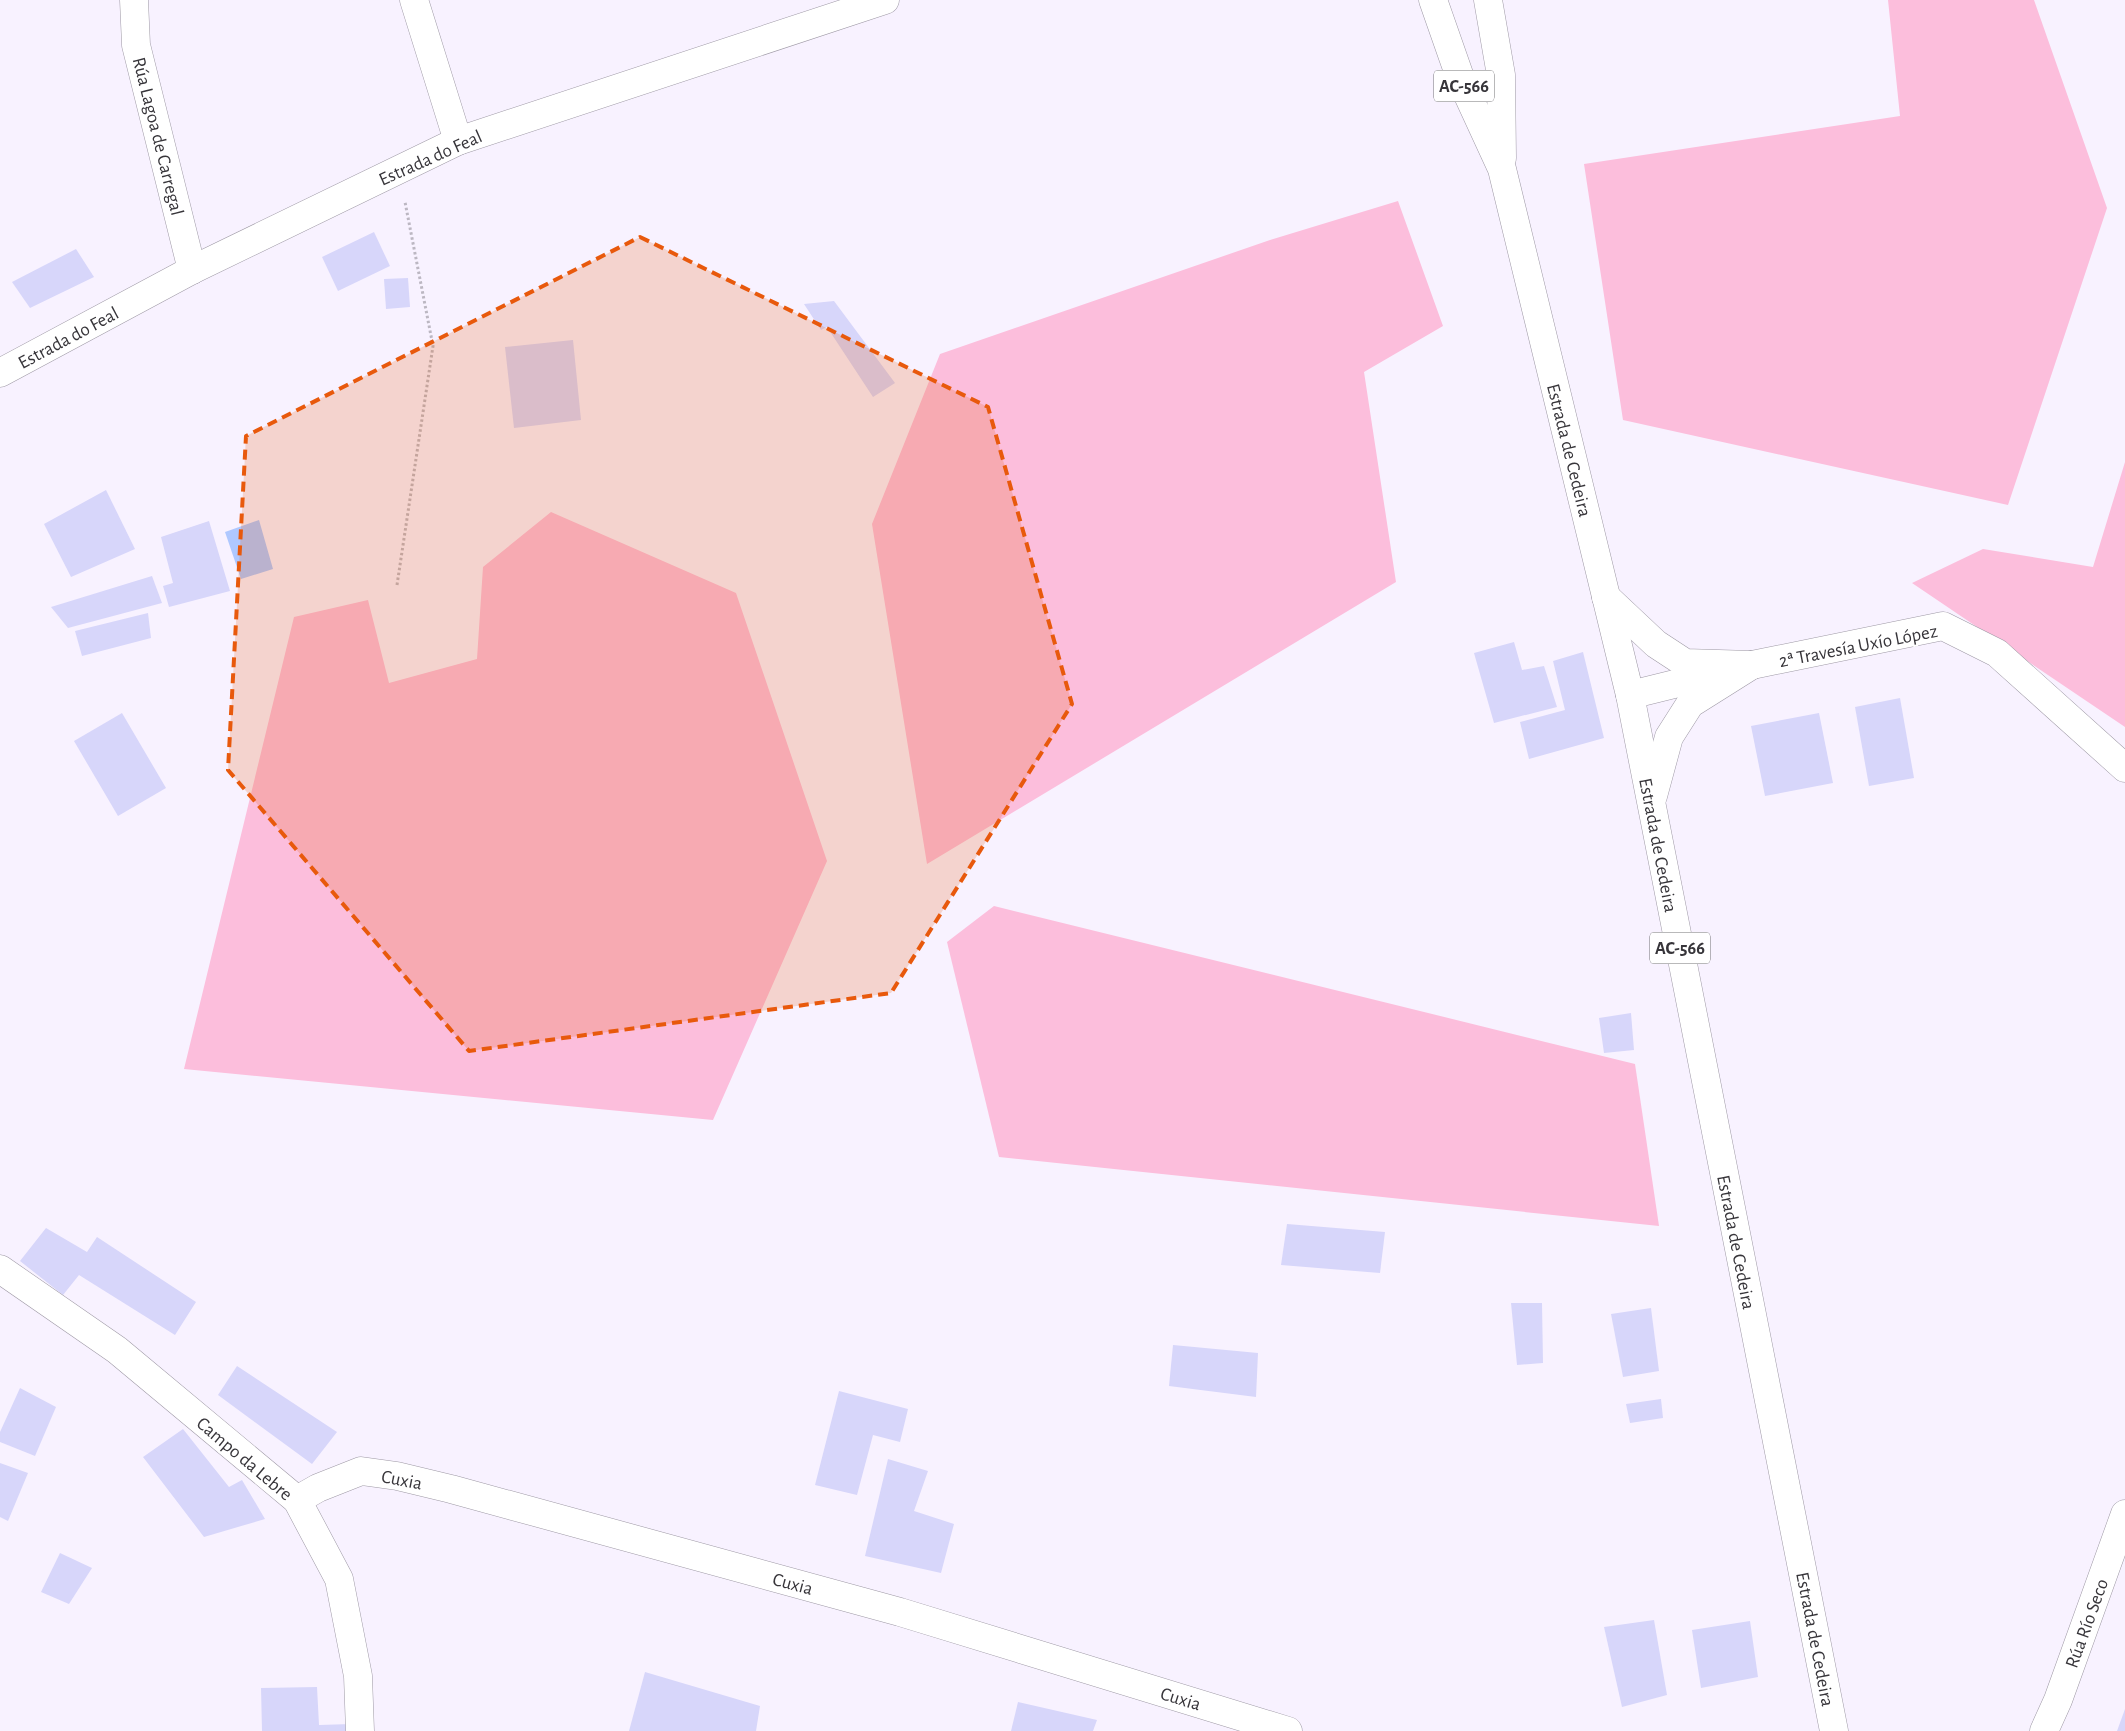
<svg xmlns="http://www.w3.org/2000/svg" width="2125" height="1731" viewBox="0 0 2125 1731" font-family="'Alegreya Sans',sans-serif">
<style>
.green{fill:#fcbedc}
.water{fill:#afc8ff}
.building{fill:#d7d6fa}
.lines{fill:none;stroke-linecap:round;stroke-linejoin:round}
.minor-casing{stroke:#9e99a5;stroke-width:29}
.secondary-casing{stroke:#9e99a5;stroke-width:29}
.primary-casing{stroke:#9e99a5;stroke-width:29}
.path{stroke:#bcb7c2;stroke-width:3;stroke-dasharray:2.5 2.5;stroke-linecap:butt}
.minor{stroke:#fff;stroke-width:28}
.secondary{stroke:#fff;stroke-width:28}
.primary{stroke:#fff;stroke-width:28}
.marked{fill:#e8590c;fill-opacity:0.2;stroke:#e8590c;stroke-width:4;stroke-dasharray:10 6;stroke-linejoin:round}
.labels{text-anchor:middle;stroke-width:4.5;stroke-linejoin:round;paint-order:stroke}
.shield{fill:#fff;stroke:#737275;stroke-width:1}
.shield-label{font-size:18px;font-weight:bold;fill:#37353a}
.street-label{font-size:19px;fill:#37353a;stroke:#fff}
</style>
<rect width="100%" height="100%" fill="#f8f2ff"/>
<g class="green">
<polygon points="1888,0 2034,0 2107,208 2008,505 1623,420 1584,164 1900,116"/>
<polygon points="1398,201 1443,326 1364,372 1396,582 927,864 872,524 940,354 1270,240"/>
<polygon points="2125,462 2125,727 1912,583 1983,549 2093,567"/>
<polygon points="551,512 736,593 827,861 713,1120 184,1069 294,617 368,600 389,683 477,659 483,567"/>
<polygon points="994,906 1635,1064 1659,1226 999,1157 947,942"/>
</g>
<polygon class="water" points="259,520 273,569 241,579 225,532"/>
<g class="building">
<polygon points="374,232 390,266 338,291 322,257"/>
<polygon points="76,249 94,277 30,308 12,282"/>
<polygon points="408,278 410,307 386,309 384,279"/>
<polygon points="834,301 895,383 873,397 827,327 821,330 804,304"/>
<polygon points="573,340 581,420 514,428 505,347"/>
<polygon points="106,490 135,549 71,577 44,524"/>
<polygon points="209,521 230,591 169,607 163,586 173,583 161,537"/>
<polygon points="152,576 162,603 68,628 51,607"/>
<polygon points="148,613 151,638 82,656 75,631"/>
<polygon points="1514,642 1522,670 1544,666 1557,707 1494,723 1474,653"/>
<polygon points="1583,652 1604,738 1529,759 1520,722 1565,710 1553,661"/>
<polygon points="1900,698 1914,778 1869,786 1855,707"/>
<polygon points="122,713 166,788 118,816 74,741"/>
<polygon points="1819,713 1833,783 1765,796 1751,726"/>
<polygon points="1631,1013 1634,1050 1604,1053 1599,1018"/>
<polygon points="1287,1224 1385,1232 1380,1273 1281,1265"/>
<polygon points="46,1228 87,1252 97,1237 196,1302 175,1335 79,1275 63,1295 20,1261"/>
<polygon points="1511,1303 1542,1303 1543,1363 1517,1365"/>
<polygon points="1651,1308 1659,1371 1623,1377 1611,1314"/>
<polygon points="1173,1345 1258,1353 1256,1397 1169,1386"/>
<polygon points="237,1366 337,1432 312,1464 218,1395"/>
<polygon points="20,1388 56,1407 35,1456 0,1442 0,1432"/>
<polygon points="839,1391 908,1409 900,1442 873,1435 857,1495 815,1485"/>
<polygon points="1661,1399 1663,1418 1630,1423 1626,1404"/>
<polygon points="183,1429 229,1487 242,1480 265,1519 204,1537 143,1457"/>
<polygon points="888,1459 928,1471 914,1511 954,1524 941,1573 865,1556"/>
<polygon points="0,1463 28,1473 8,1521 0,1517"/>
<polygon points="60,1553 92,1568 69,1604 41,1592"/>
<polygon points="1654,1620 1667,1695 1622,1707 1604,1627"/>
<polygon points="1750,1621 1758,1677 1701,1688 1692,1630"/>
<polygon points="645,1672 760,1706 756,1731 629,1731"/>
<polygon points="317,1687 319,1725 351,1724 351,1731 262,1731 261,1688"/>
<polygon points="1018,1702 1097,1720 1093,1731 1011,1731"/>
<polygon points="2125,1709 2125,1731 2117,1731"/>
</g>
<g class="lines">
<defs>
<g id="minor">
<polyline points="134,0 136,45 192,270"/>
<polyline points="414,0 458,141"/>
<polyline points="1752,665 1943,626 1997,653 2125,768"/>
<polyline points="0,1269 117,1350 297,1500 339,1579 358,1676 360,1731"/>
<polyline points="297,1500 318,1488 361,1471 397,1476 451,1489 900,1612 1288,1731"/>
<polyline points="2044,1731 2058,1700 2125,1514"/>
</g>
<polyline id="secondary" points="0,373 192,270 458,141 885,0"/>
<g id="primary">
<polyline points="1433,0 1461,80 1502,169 1630,695 1834,1731"/>
<polyline points="1488,0 1501,75 1502,158"/>
<polyline points="1606,597 1656,644 1685,663 1752,665"/>
<polyline points="1630,695 1719,673"/>
<polyline points="1653,796 1669,737 1690,704 1752,665"/>
</g>
</defs>
<use href="#minor" class="minor-casing"/>
<use href="#secondary" class="secondary-casing"/>
<use href="#primary" class="primary-casing"/>
<polyline class="path" points="397,585 433,346 405,202"/>
<use href="#minor" class="minor"/>
<use href="#secondary" class="secondary"/>
<use href="#primary" class="primary"/>
</g>
<path class="marked" d="M640 237 988 407 1072 704 891 993 469 1051 228 770 246 436Z"/>
<g class="labels">
<g class="shield">
<rect x="1434" y="70.5" width="60" height="31" rx="4"/>
<rect x="1650" y="932.5" width="60" height="31" rx="4"/>
</g>
<g class="shield-label">
<text x="1464" y="92">AC-566</text>
<text x="1680" y="954">AC-566</text>
</g>
<g class="street-label">
<text transform="translate(159 136) rotate(76)" y="7">Rúa Lagoa de Carregal</text>
<text transform="translate(430 157) rotate(-24)" y="7">Estrada do Feal</text>
<text transform="translate(68 337) rotate(-28)" y="7">Estrada do Feal</text>
<text transform="translate(1570 450) rotate(76)" y="7">Estrada de Cedeira</text>
<text transform="translate(1858 645) rotate(-11)" y="7">2ª Travesía Uxío López</text>
<text transform="translate(1659 845) rotate(79)" y="7">Estrada de Cedeira</text>
<text transform="translate(1737 1242) rotate(79)" y="7">Estrada de Cedeira</text>
<text transform="translate(245 1458) rotate(40)" y="7">Campo da Lebre</text>
<text transform="translate(402 1479) rotate(11)" y="7">Cuxia</text>
<text transform="translate(793 1583) rotate(15)" y="7">Cuxia</text>
<text transform="translate(2086 1623) rotate(-70)" y="7">Rúa Río Seco</text>
<text transform="translate(1816 1639) rotate(79)" y="7">Estrada de Cedeira</text>
<text transform="translate(1181 1698) rotate(17)" y="7">Cuxia</text>
</g>
</g>
</svg>
